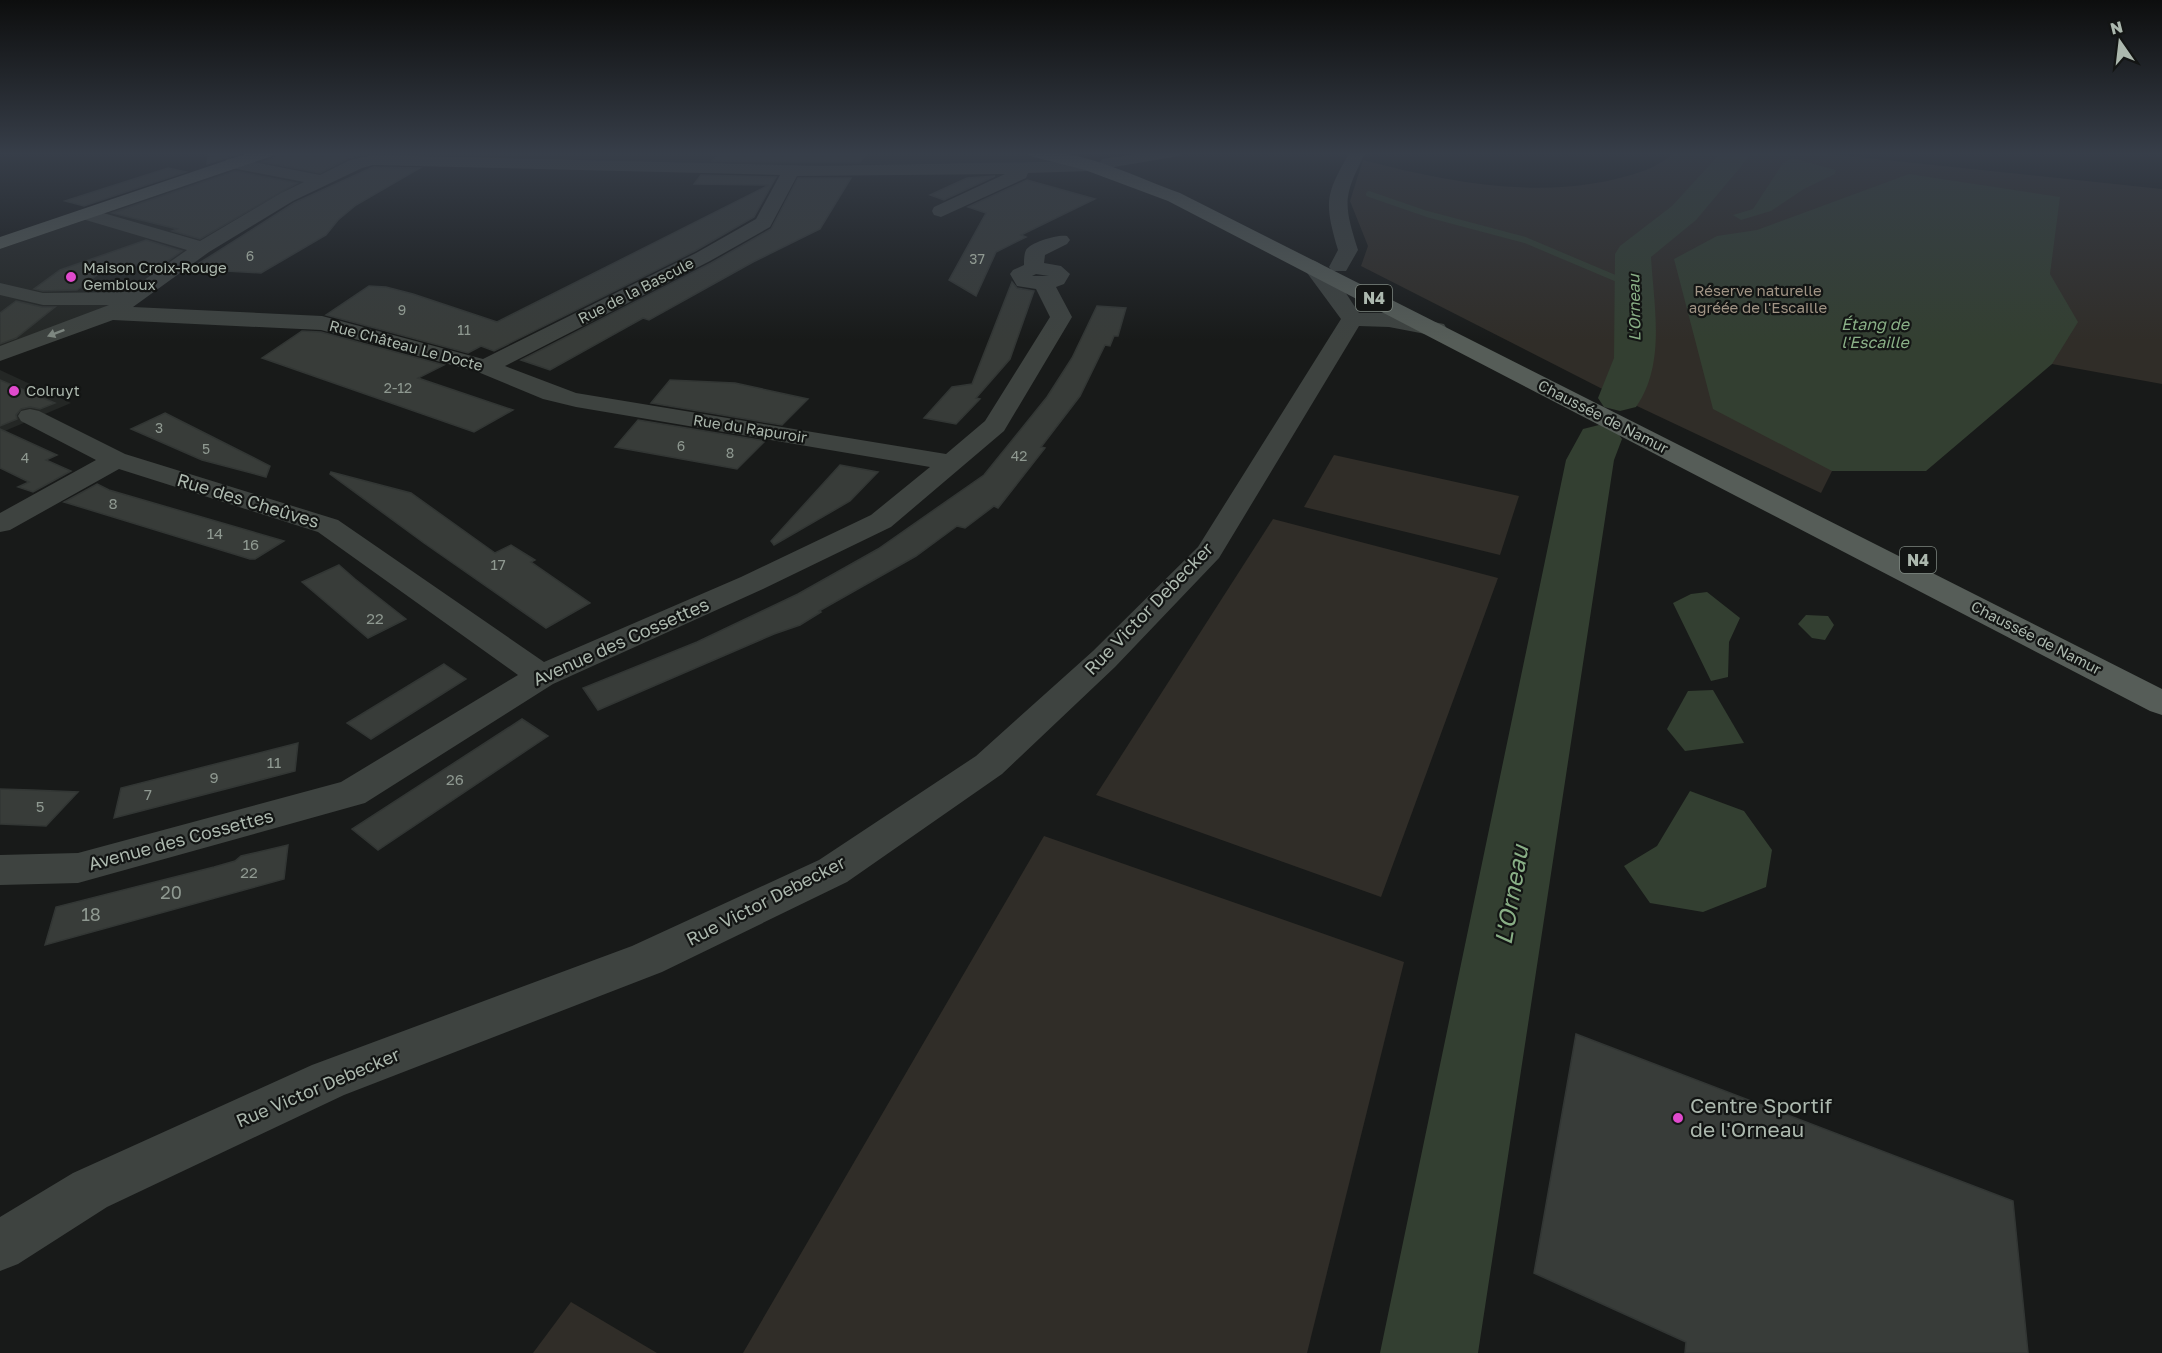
<svg xmlns="http://www.w3.org/2000/svg" width="2162" height="1353" viewBox="0 0 2162 1353" font-family="'Golos Text',sans-serif">
<style>
.built{fill:#242725}
.green{fill:#302d28}
.water{fill:#333f31}
.lines{fill:none;stroke-linecap:round;stroke-linejoin:round}
.stream{stroke:#333f31;stroke-width:6}
.river{fill:#333f31;fill-rule:evenodd}
.building{fill:#383c39;stroke:#323634;stroke-width:1.5}
.minor{fill:#3e4340;fill-rule:evenodd}
.major{fill:#565d58;fill-rule:evenodd}
.oneway{fill:#808982}
.poi-dot{fill:#e04acd;stroke:#131514;stroke-width:2}
.labels{text-anchor:middle;stroke-width:4.5;stroke-linejoin:round;paint-order:stroke}
.far-number-label{font-size:14px;fill:#8f9991}
.far-poi-label{font-size:15px;fill:#acb8ae;stroke:#131514;text-anchor:start}
.far-street-label{font-size:15px;fill:#acb8ae;stroke:#131514}
.far-park-label{font-size:15px;fill:#a19485;stroke:#131514}
.number-label{font-size:15px;fill:#8f9991}
.shield{fill:#131514;stroke:#7e8780;stroke-width:1.5}
.shield-label{font-size:16px;font-weight:bold;fill:#acb8ae}
.far-water-label{font-size:16px;font-style:italic;fill:#89af86;stroke:#131514}
.street-label{font-size:18px;fill:#acb8ae;stroke:#131514}
.near-number-label{font-size:18px;fill:#8f9991}
.near-poi-label{font-size:21px;fill:#acb8ae;stroke:#131514;text-anchor:start}
.near-water-label{font-size:24px;font-style:italic;fill:#89af86;stroke:#131514}
</style>
<rect width="100%" height="100%" fill="#181a19"/>
<g class="built">
<polygon points="284,152 1036,152 1091,166 1030,169 373,160 287,197 111,313 0,354 0,249"/>
<polygon points="0,370 71,403 0,433"/>
</g>
<g class="green">
<path d="M1678 152H1810L2162 189V384L2052 364 1832 471 1821 493 1620 398 1361 266 1368 246 1350 201 1363 160C1454 184 1555 203 1646 170 1657 166 1668 157 1678 152Z"/>
<polygon points="1334,455 1519,496 1500,555 1304,507"/>
<polygon points="1273,519 1498,578 1381,897 1096,795"/>
<polygon points="1044,836 1404,962 1307,1353 743,1353"/>
<polygon points="571,1302 657,1353 533,1353"/>
</g>
<g class="water">
<polygon points="1792,158 1836,170 1835,174 1804,189 1771,211 1741,220 1733,215 1753,209 1783,163"/>
<polygon points="1909,174 2060,197 2050,274 2078,322 2052,364 1926,471 1832,471 1713,409 1674,259 1717,236 1757,230"/>
<polygon points="1707,592 1740,618 1729,642 1728,677 1711,681 1673,603 1691,594"/>
<polygon points="1806,615 1828,616 1834,625 1825,640 1812,638 1798,624"/>
<polygon points="1713,690 1744,743 1685,751 1667,729 1688,691"/>
<polygon points="1690,791 1744,811 1772,850 1766,887 1703,912 1650,903 1624,866 1657,846"/>
</g>
<g class="lines">
<polyline class="stream" points="1369,194 1427,214 1525,240 1634,286"/>
<g class="river">
<path d="M1718 152H1748L1749 157 1696 220 1651 257C1654 307 1666 364 1636 407L1620 411 1604 407 1598 398 1614 358 1615 254 1620 246 1672 206 1718 156Z"/>
<polygon points="1599,425 1615,429 1622,439 1614,460 1478,1353 1380,1353 1566,460 1583,429"/>
</g>
</g>
<g class="building">
<polygon points="209,152 245,152 207,164"/>
<polygon points="276,152 337,152 359,156 349,158 320,173 263,162 273,158"/>
<polygon points="720,152 867,152 860,163 712,161"/>
<polygon points="373,167 420,168 356,205 338,220 326,235 261,273 190,269 294,203"/>
<polygon points="168,168 186,172 84,206 65,201"/>
<polygon points="235,171 297,183 200,239 172,231 177,229 112,213"/>
<polygon points="701,175 776,177 754,217 695,251 494,351 481,346 468,353 326,315 369,286 386,287 413,294 497,322 769,185 694,184"/>
<polygon points="995,176 944,200 930,195 967,178"/>
<polygon points="798,178 851,178 820,229 753,262 649,320 643,318 550,370 521,360 711,263 771,229"/>
<polygon points="1027,180 1095,199 1021,235 1026,237 996,252 976,296 949,280 986,213 968,207"/>
<polygon points="146,240 182,251 159,267 112,264 77,290 43,291 34,289 60,270"/>
<polygon points="1012,282 1017,288 1034,291 1010,359 976,398 980,399 956,424 924,418 952,387 972,384"/>
<polygon points="16,301 42,307 55,307 16,338 0,344 0,313"/>
<polygon points="1097,306 1126,308 1118,336 1114,336 1110,346 1105,345 1080,396 1041,447 1045,448 998,508 994,506 965,528 957,526 916,556 819,611 821,612 800,625 774,634 598,710 583,688 697,642 798,594 878,549 984,475 1047,397 1072,358"/>
<polygon points="302,331 321,332 444,365 418,378 513,410 474,432 262,358"/>
<polygon points="0,380 55,403 40,409 30,407 21,409 16,415 17,419 0,426"/>
<polygon points="670,380 735,383 808,399 782,425 651,403"/>
<polygon points="165,413 270,466 266,477 202,460 131,429"/>
<polygon points="638,420 765,441 737,469 615,447"/>
<polygon points="0,429 57,455 46,460 71,471 33,492 18,487 29,482 0,468"/>
<polygon points="840,465 878,472 850,501 774,545 771,541"/>
<polygon points="331,472 411,493 495,553 511,545 535,560 531,562 590,603 546,628 424,543 330,474"/>
<polygon points="97,484 109,490 284,541 255,559 250,559 64,502"/>
<polygon points="339,565 355,579 406,619 368,638 302,582"/>
<polygon points="444,664 466,679 371,739 347,723"/>
<polygon points="522,719 548,736 378,850 352,829"/>
<polygon points="298,743 295,771 114,818 121,788"/>
<polygon points="0,789 32,790 78,792 46,826 0,824"/>
<polygon points="288,845 284,879 45,945 56,907 214,867 235,861 241,856"/>
<polygon points="1576,1034 2013,1201 2028,1353 1685,1353 1686,1342 1534,1273"/>
</g>
<g class="lines">
<g class="minor">
<polygon points="1154,152 1181,152 1179,156 1108,168 1102,167 1099,163 1102,159 1108,158"/>
<path d="M1350 152H1366C1343 196 1343 203 1358 250L1346 271H1332L1329 267 1338 250C1324 202 1325 195 1350 152Z"/>
<path d="M373 155 822 166 1091 161 1097 162 1100 166 1097 170 1091 171 1028 173 1026 178 941 217 934 215 932 211 934 207 1005 174 797 176 770 227 710 261 505 366 576 393 946 454 985 421 1050 317 1036 289 1017 286 1010 274 1013 270 1024 265C1024 260 1024 254 1026 250 1031 242 1058 234 1067 236L1070 240 1067 244 1045 255 1044 263 1061 266 1070 274 1064 284 1056 287 1072 317 1004 431 891 527 763 589 553 684 365 803 78 883 0 885V855L78 853 341 782 518 675 318 532 119 469 10 530 0 532V513L96 460 21 421 18 416 21 411 30 409 39 411 125 454 338 520 544 662 741 577 871 515 930 467 576 407 543 399 478 372 321 330 113 320 0 361V346L109 305H43L0 295V283L43 293 127 292 187 250 79 218 77 214 79 210H93L200 241 281 193 304 182 227 167 224 163 227 159 233 158 320 175 350 160ZM373 165 780 175 756 219 696 253 483 359 322 316 133 307 209 252 293 201 362 168ZM1036 274 1049 276H1032Z"/>
<path d="M1312 260C1329 264 1349 298 1359 313H1389L1444 324 1447 329 1444 334 1436 336 1389 327 1359 326 1219 558 1115 667 1002 774 847 882 662 972 344 1095 107 1207 18 1264 0 1271V1217L73 1173 312 1065 632 946 819 860 976 756 1093 651 1198 547 1341 319 1302 266 1305 262Z"/>
</g>
<g class="major">
<polygon points="251,152 274,152 272,156 0,249 0,237"/>
<path d="M1028 152C1079 147 1133 176 1180 193L2162 689V715L2150 711 1168 201 1085 170 1030 156Z"/>
</g>
</g>
<defs><path id="oneway-solid" d="M-6-.8H1V-3.2L6.5 0L1 3.2V.8H-6Z" transform="scale(1.5)"/></defs>
<use class="oneway" href="#oneway-solid" transform="translate(56 333) rotate(159)"/>
<linearGradient id="sky" x2="0" y2="1"><stop stop-color="#0d0e0e"/><stop offset="0.45" stop-color="#373e49"/><stop offset="1" stop-color="#373e49" stop-opacity="0"/></linearGradient>
<rect width="2162" height="341" fill="url(#sky)"/>
<g class="poi-dot">
<circle cx="71" cy="277" r="6"/>
<circle cx="14" cy="391" r="6"/>
<circle cx="1678" cy="1118" r="6"/>
</g>
<g class="labels">
<g class="far-number-label">
<text x="250" y="261">6</text>
<text x="977" y="264">37</text>
<text x="402" y="315">9</text>
<text x="464" y="335">11</text>
<text x="398" y="393">2-12</text>
<text x="159" y="433">3</text>
<text x="681" y="451">6</text>
<text x="206" y="454">5</text>
<text x="730" y="458">8</text>
<text x="1019" y="461">42</text>
<text x="25" y="463">4</text>
</g>
<g class="far-poi-label">
<text x="83" y="273">Maison Croix-Rouge<tspan x="83" dy="17">Gembloux</tspan></text>
<text x="26" y="396">Colruyt</text>
</g>
<g class="far-street-label">
<text transform="translate(636 291) rotate(-27)" y="5">Rue de la Bascule</text>
<text transform="translate(406 346) rotate(15)" y="5">Rue Château Le Docte</text>
<text transform="translate(1603 417) rotate(27)" y="5">Chaussée de Namur</text>
<text transform="translate(750 429) rotate(9)" y="5">Rue du Rapuroir</text>
<text transform="translate(2036 638) rotate(27)" y="5">Chaussée de Namur</text>
</g>
<g class="far-park-label">
<text x="1758" y="296">Réserve naturelle<tspan x="1758" dy="17">agréée de l'Escaille</tspan></text>
</g>
<g class="number-label">
<text x="113" y="509">8</text>
<text x="215" y="539">14</text>
<text x="251" y="550">16</text>
<text x="498" y="570">17</text>
<text x="375" y="624">22</text>
<text x="274" y="768">11</text>
<text x="214" y="783">9</text>
<text x="455" y="785">26</text>
<text x="148" y="800">7</text>
<text x="40" y="812">5</text>
<text x="249" y="878">22</text>
</g>
<g class="shield">
<rect x="1356" y="285" width="36" height="26" rx="4.5"/>
<rect x="1900" y="547" width="36" height="26" rx="4.5"/>
</g>
<g class="shield-label">
<text x="1374" y="304">N4</text>
<text x="1918" y="566">N4</text>
</g>
<g class="far-water-label">
<text transform="translate(1634 308) rotate(-91)" y="6">L'Orneau</text>
<text x="1875" y="330">Étang de<tspan x="1875" dy="18">l'Escaille</tspan></text>
</g>
<g class="street-label">
<text transform="translate(248 501) rotate(17)" y="6">Rue des Cheûves</text>
<text transform="translate(1149 609) rotate(-46)" y="6">Rue Victor Debecker</text>
<text transform="translate(621 642) rotate(-24)" y="6">Avenue des Cossettes</text>
<text transform="translate(181 840) rotate(-15)" y="6">Avenue des Cossettes</text>
<text transform="translate(766 901) rotate(-27)" y="6">Rue Victor Debecker</text>
<text transform="translate(318 1088) rotate(-23)" y="6">Rue Victor Debecker</text>
</g>
<g class="near-number-label">
<text x="171" y="899">20</text>
<text x="91" y="921">18</text>
</g>
<g class="near-poi-label">
<text x="1690" y="1113">Centre Sportif<tspan x="1690" dy="24">de l'Orneau</tspan></text>
</g>
<g class="near-water-label">
<text transform="translate(1512 895) rotate(-80)" y="8">L'Orneau</text>
</g>
</g>
<g transform="translate(2120 42) rotate(346)" stroke="#131514" stroke-width="4.5" paint-order="stroke">
<path d="M0-4.5L10 22L0 15L-10 22Z" fill="#acb8ae"/>
<text y="-9" font-size="16" font-weight="bold" text-anchor="middle" fill="#acb8ae">N</text>
</g>
</svg>
